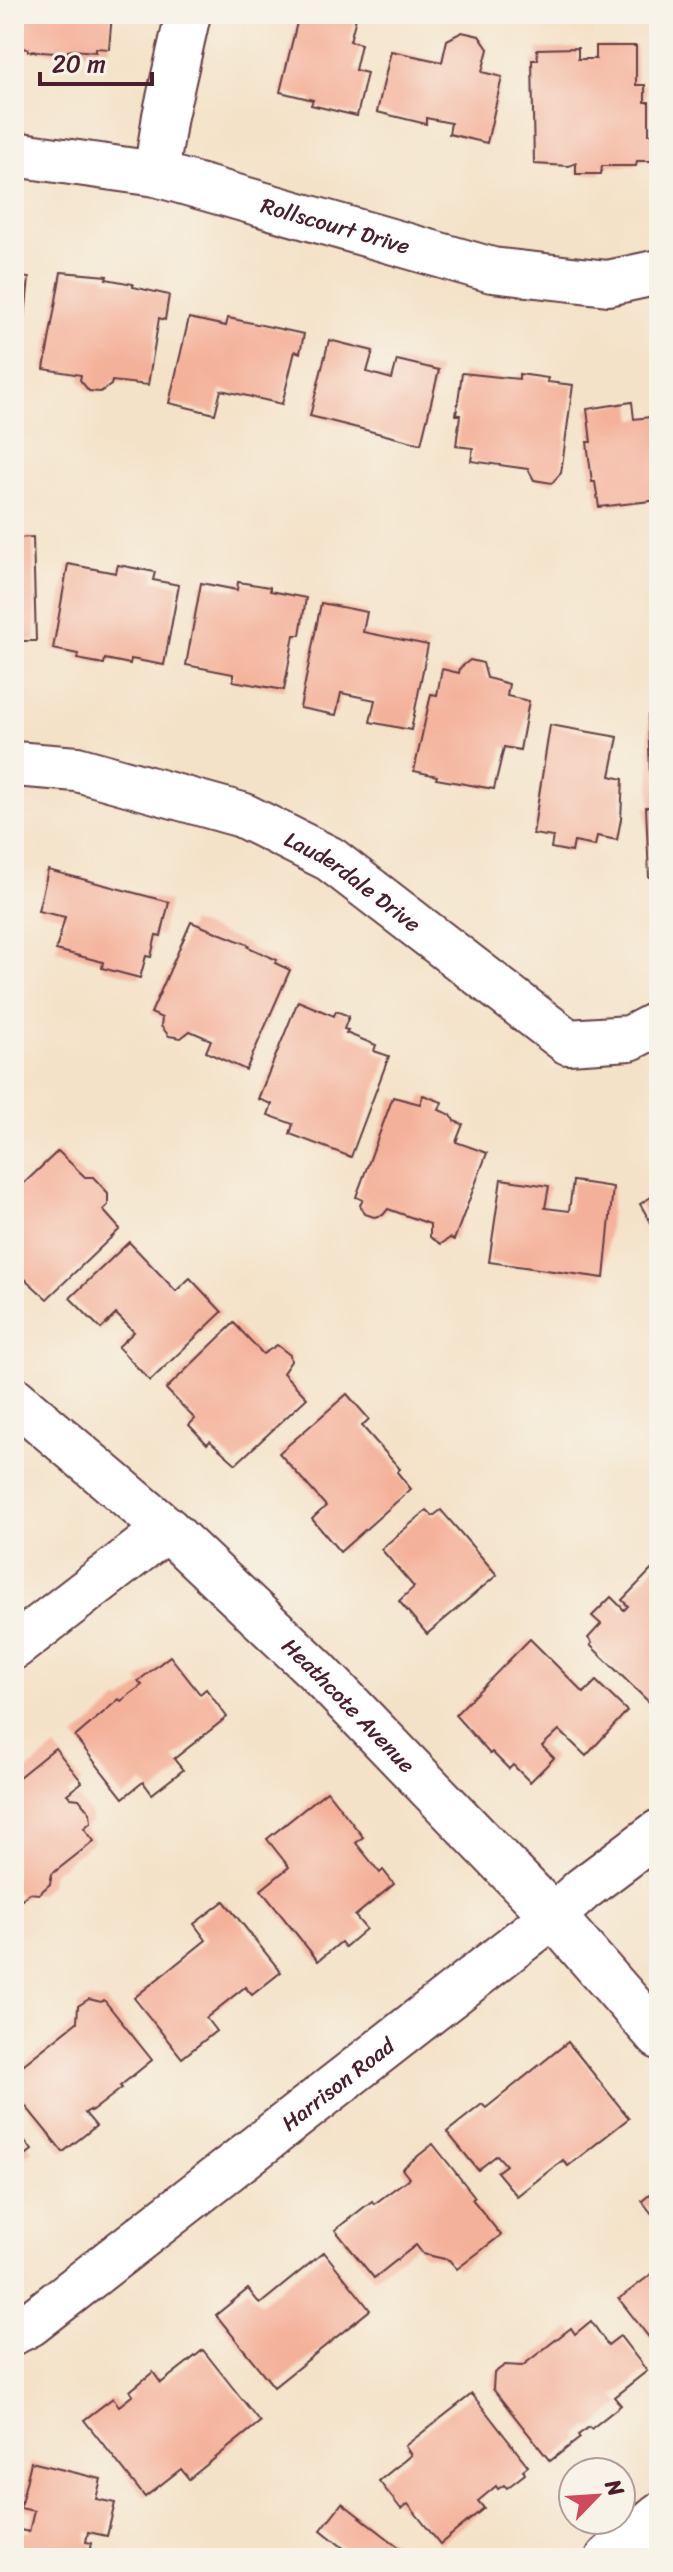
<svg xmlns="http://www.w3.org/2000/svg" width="673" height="2572" viewBox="0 0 673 2572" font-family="Sriracha,sans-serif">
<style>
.building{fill:#f4b19a}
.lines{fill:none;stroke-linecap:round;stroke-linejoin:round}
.minor-casing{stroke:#643c43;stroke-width:48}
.minor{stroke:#fff;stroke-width:44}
.labels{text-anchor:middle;stroke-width:7;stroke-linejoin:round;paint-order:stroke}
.street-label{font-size:22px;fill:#4a1f2b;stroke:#f7f3e8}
</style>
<rect width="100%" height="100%" fill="#f7f3e8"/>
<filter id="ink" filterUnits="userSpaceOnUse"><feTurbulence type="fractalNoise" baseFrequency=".0125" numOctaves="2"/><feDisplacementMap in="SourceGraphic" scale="16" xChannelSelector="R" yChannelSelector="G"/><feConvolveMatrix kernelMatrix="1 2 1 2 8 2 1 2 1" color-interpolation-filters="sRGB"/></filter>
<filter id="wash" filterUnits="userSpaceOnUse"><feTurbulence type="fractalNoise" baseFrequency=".006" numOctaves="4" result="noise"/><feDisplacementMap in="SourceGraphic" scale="32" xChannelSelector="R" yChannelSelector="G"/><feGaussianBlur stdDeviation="1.8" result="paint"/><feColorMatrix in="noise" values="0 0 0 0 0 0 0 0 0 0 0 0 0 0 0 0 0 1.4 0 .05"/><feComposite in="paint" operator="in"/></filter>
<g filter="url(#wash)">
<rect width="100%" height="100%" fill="#f4e2c8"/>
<g id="blocks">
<g class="building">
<polygon points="14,14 112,14 109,49 96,48 96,52 72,50 68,51 68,54 28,51 28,49 22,48 23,45 14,44"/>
<polygon points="299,14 357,14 350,41 361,44 355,70 367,73 357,116 311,105 313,100 280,92"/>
<polygon points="462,32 479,36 488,49 482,72 502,77 487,143 449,134 451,123 426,118 426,124 377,112 391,51 442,62 447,40"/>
<polygon points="596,46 636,46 636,85 645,85 645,102 649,102 649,134 653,134 654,161 637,161 636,166 602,166 601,174 576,174 576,163 569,166 534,164 532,60 538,60 537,49 578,48 578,59 596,59"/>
<polygon points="61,272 107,276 106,279 133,284 133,287 169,295 165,320 159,318 148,385 112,381 111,385 100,392 89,391 80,380 81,375 44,369"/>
<polygon points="14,276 29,278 23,336 14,335"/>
<polygon points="189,318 226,326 228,318 304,334 300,353 295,351 282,404 221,390 215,414 169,403"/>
<polygon points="329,340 373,351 367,372 392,379 397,360 439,370 421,444 310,416"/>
<polygon points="462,373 519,379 519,374 548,378 547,382 573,385 561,473 552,483 534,480 528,469 471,461 473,448 456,446 460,415 456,415"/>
<polygon points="632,402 634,419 659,416 659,500 599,507 595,482 592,482 587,442 591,442 587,409"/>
<polygon points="33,537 36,641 14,641 14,538"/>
<polygon points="68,564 116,573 118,565 155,572 153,580 179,585 164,665 131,659 130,664 105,659 104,664 77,659 78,654 53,649"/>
<polygon points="238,582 270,587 270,591 306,598 300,635 294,635 284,690 233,681 233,674 186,665 201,583 237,590"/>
<polygon points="321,603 367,612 363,632 428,645 411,730 370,722 375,700 341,693 336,715 300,708"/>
<polygon points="470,660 483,663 487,678 509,684 507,696 529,701 520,750 504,747 494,789 436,779 437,776 414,771 431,694 437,695 442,669 459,673 460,668"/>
<polygon points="659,714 659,877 649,877 646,807 651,807 648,715"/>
<polygon points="550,725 618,737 610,776 623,779 621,819 617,840 597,836 595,846 574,842 572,852 551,848 553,837 533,834"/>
<polygon points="48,870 169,902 161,936 156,935 151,957 146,956 140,978 102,968 103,962 56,950 65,917 38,911"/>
<polygon points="191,922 249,945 248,947 277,960 275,963 290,970 246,1070 206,1052 211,1040 190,1031 181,1038 169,1036 161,1026 162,1018 151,1013"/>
<polygon points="298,1001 334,1016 336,1011 349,1016 344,1029 348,1030 346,1033 376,1045 374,1051 389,1056 351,1157 290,1134 293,1124 268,1115 272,1104 258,1099"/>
<polygon points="423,1095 442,1102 439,1110 451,1115 454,1121 463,1124 456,1142 487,1153 454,1240 450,1238 441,1244 430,1237 430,1224 388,1209 383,1215 374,1217 365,1214 360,1205 363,1200 356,1197 393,1097 420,1104"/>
<polygon points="58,1151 85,1177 93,1177 108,1193 108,1205 103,1210 120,1229 47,1299 14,1269 14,1183 19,1188"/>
<polygon points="501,1179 549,1186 545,1208 569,1211 573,1181 613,1187 604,1278 489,1262"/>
<polygon points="659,1192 659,1236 640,1204"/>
<polygon points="129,1242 176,1291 190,1278 222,1312 150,1381 118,1347 134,1332 116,1314 101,1329 70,1298"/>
<polygon points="234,1323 263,1354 277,1345 290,1355 291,1361 283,1373 307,1398 236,1464 210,1441 207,1444 189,1425 195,1419 166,1389"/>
<polygon points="347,1394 369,1419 362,1426 400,1469 397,1472 411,1489 340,1552 312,1519 326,1506 279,1453"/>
<polygon points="427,1510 433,1516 441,1510 497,1575 427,1634 399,1601 414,1587 381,1549"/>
<polygon points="659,1562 659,1702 654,1707 590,1645 592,1643 588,1638 601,1624 592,1616 611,1597 624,1610 628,1606 622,1600"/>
<polygon points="530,1639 584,1693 596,1681 627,1711 586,1756 559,1730 542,1746 554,1758 530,1782 513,1765 509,1769 492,1752 490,1754 455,1715"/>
<polygon points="170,1656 200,1694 206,1689 227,1717 174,1759 183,1770 152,1794 143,1782 123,1798 75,1737 119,1699 121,1701 142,1685 138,1681"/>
<polygon points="55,1748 82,1782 67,1794 71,1798 79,1799 90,1813 91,1822 84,1828 94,1841 52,1874 50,1884 39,1894 29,1893 22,1899 14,1890 14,1792 17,1790 14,1781"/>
<polygon points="327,1791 363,1837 356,1843 380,1873 383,1870 394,1884 355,1916 366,1929 345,1947 341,1942 318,1961 261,1890 289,1867 267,1839"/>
<polygon points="224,1901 281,1972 252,1995 245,1987 206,2018 216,2031 182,2058 134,1998 206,1940 194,1924"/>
<polygon points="89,1999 101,2002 104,2000 152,2060 120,2086 122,2088 91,2112 90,2110 85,2113 96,2126 63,2152 14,2092 14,2072 77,2022 78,2006"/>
<polygon points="568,2042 629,2118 568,2166 563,2160 517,2196 497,2172 506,2165 497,2155 478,2170 447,2132 482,2104 486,2108"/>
<polygon points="14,2127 32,2150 14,2164"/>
<polygon points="433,2144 475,2197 472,2199 501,2235 457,2269 449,2260 423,2254 416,2245 374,2278 335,2230 372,2201 374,2204 409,2178 402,2169"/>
<polygon points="659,2187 659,2223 642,2201"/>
<polygon points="324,2252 370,2310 274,2387 216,2315 248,2289 260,2304"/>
<polygon points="659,2268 659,2350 619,2299"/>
<polygon points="591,2321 608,2345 620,2336 647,2371 614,2397 621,2405 591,2429 589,2427 578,2435 580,2438 550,2461 493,2389 494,2373 505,2365 522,2366 571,2328 575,2334"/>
<polygon points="203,2350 260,2422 189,2479 181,2469 145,2497 84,2420 113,2398 119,2406 133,2395 130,2391 153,2372 161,2383"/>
<polygon points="472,2394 528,2466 523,2470 525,2474 507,2488 504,2485 498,2489 496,2486 478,2501 484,2508 440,2544 408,2504 401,2509 379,2481 411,2455 405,2446"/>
<polygon points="31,2462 101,2479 96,2499 115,2503 107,2536 88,2532 86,2542 92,2543 89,2558 14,2558 16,2529 29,2532 34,2511 20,2508"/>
<polygon points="342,2503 413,2558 356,2558 321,2530"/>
</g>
</g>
</g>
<g filter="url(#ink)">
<use href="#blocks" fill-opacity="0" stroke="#643c43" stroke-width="2"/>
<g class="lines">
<defs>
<g id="minor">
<path id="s1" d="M14 154 156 174 492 270 608 283 659 272"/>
<polyline points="156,174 165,116 188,14"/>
<path id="s2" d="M14 764 77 769 242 815 330 859 568 1042 630 1038 659 1023"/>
<path id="s3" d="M14 1399 167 1529 316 1670 553 1916 659 2037"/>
<polyline points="14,1647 167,1529"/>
<path id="s4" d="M14 2332 30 2324 553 1916 583 1889 659 1832"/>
<polyline points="608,2558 659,2515"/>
</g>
</defs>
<use href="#minor" class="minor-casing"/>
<use href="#minor" class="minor"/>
</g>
</g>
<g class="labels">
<g class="street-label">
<text dy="8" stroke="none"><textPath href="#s1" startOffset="330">Rollscourt Drive</textPath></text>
<text dy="8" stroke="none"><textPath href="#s2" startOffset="364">Lauderdale Drive</textPath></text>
<text dy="8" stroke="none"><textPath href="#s3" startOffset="454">Heathcote Avenue</textPath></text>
<text dy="8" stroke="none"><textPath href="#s4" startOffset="408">Harrison Road</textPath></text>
</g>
</g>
<rect width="673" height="2572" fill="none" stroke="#f7f3e8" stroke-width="48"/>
<g transform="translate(597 2496) rotate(65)"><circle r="38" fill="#f7f3e8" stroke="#b29e9c" stroke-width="2"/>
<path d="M0-6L14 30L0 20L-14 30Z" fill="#d1495b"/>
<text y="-12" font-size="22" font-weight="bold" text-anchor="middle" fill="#4a1f2b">N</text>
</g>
<path d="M40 72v12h112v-12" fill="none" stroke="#4a1f2b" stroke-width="4"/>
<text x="52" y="72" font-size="24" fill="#4a1f2b" stroke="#f7f3e8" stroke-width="6" paint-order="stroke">20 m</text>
</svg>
